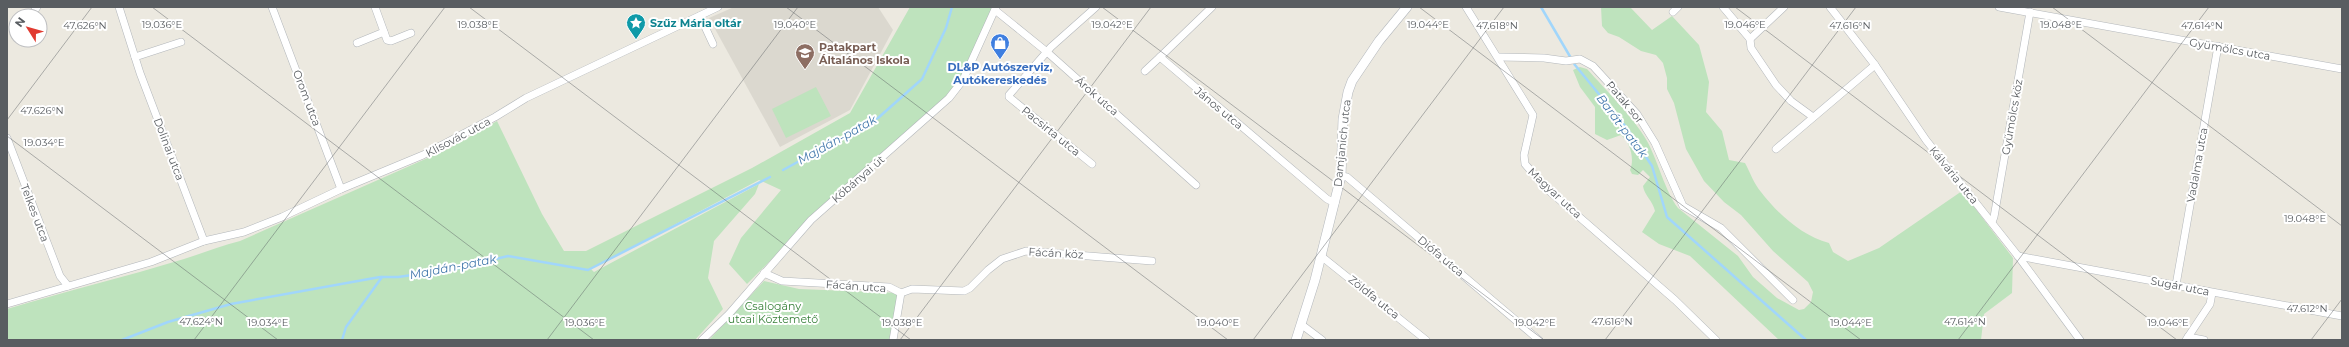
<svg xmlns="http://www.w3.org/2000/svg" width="2349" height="347" viewBox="0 0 2349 347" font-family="Montserrat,sans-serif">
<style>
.education{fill:#dbd8cf}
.green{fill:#bee3bd}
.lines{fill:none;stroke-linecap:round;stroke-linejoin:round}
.stream{stroke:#a1d6fb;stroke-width:2.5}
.street-casing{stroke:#b3b7bb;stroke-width:8}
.secondary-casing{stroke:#b4b8bd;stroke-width:10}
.street{stroke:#fff;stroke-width:7}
.secondary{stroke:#fff;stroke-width:9}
.ticks{fill:none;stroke:#595d61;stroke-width:1;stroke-opacity:0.45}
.labels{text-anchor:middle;stroke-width:4;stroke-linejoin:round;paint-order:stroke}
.culture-label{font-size:11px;font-weight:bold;fill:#0d838f;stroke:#fff;text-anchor:start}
.education-label{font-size:11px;font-weight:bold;fill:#785e54;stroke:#fff;text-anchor:start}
.street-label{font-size:11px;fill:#595d61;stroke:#fff}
.shop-label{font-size:11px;font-weight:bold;fill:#366cbe;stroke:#fff}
.park-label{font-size:11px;fill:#38813a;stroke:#fff}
.water-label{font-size:12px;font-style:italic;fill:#4177ab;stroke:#fff}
.ticks-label{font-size:10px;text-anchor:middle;fill:#595d61;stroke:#fff;stroke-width:4;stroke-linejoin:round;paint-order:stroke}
</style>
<rect width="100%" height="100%" fill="#ece9e0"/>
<polygon class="education" points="734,7 878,7 893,30 850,110 780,147 709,18"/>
<g class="green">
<path d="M910 7H996L956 91 811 220 747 284 729 264 741 238 781 190 759 180 591 269 594 272 759 184 755 194 714 241 708 278 723 309 695 340H7V309C66 291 125 277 184 259 203 253 221 246 240 241L448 149 497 121 542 214 564 251H586L752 168 850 113Z"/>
<path d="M1601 7H1630L1652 30 1672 16 1699 45 1709 82 1706 112 1722 131 1729 160 1745 163C1750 172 1754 184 1761 192 1778 214 1802 236 1829 243L1833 252 1848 261 1879 248 1962 191 2013 258 2012 293 1984 314 1981 340H1779L1690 256 1659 244 1642 232 1655 211C1653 201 1644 195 1643 186L1650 177 1643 170 1638 175 1632 174 1630 170C1635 159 1630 142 1621 135L1607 140 1595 134V107L1580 87 1573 70 1580 67 1587 69C1605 89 1634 118 1647 141 1658 161 1665 191 1678 208L1738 256 1753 277 1777 298 1799 310 1804 309 1811 302 1813 292 1808 282 1773 251 1741 215 1724 202 1704 181 1686 149 1674 103 1667 89V78L1663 63 1656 55 1641 51 1619 37 1608 33 1602 26Z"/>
<polygon points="816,87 831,116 786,138 772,109"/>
<polygon points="764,281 799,289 901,293 893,340 709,340"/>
</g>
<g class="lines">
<g class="stream">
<polyline points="1541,7 1575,65 1626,127 1652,166 1667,217 1806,340"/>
<polyline points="783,170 878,118 922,79 946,28 952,7"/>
<polyline points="122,340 168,322 231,304 380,277 398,277 455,269 508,256 588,270 770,177"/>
<polyline points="342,340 346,327 382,277"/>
</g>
<defs>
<g id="street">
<polyline points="119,7 140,73 204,241"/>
<polyline points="272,7 341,189"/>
<polyline points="375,7 387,40 391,41 411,33"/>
<polyline points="1212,7 1160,57 1327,199 1335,203"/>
<polyline points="1466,7 1533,115 1524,155 1525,164 1547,189 1675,300 1716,340"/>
<polyline points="1723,7 1750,39 1751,48 1776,85 1791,101 1813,117"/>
<polyline points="1830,7 1875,65 1926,140 2018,256 2080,340"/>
<polyline points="1999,7 2342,69"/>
<polyline points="35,10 37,7"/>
<polyline points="995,10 1047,52 1196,185"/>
<polyline points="1673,12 1678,7"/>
<polyline points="700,16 713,44"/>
<polyline points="1750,39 1784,7"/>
<polyline points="357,43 384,32"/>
<polyline points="135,57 181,42"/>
<polyline points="1498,57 1544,58 1566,61 1580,59 1593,66 1637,114 1655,143 1683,206 1721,228 1793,300"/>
<polyline points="1145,71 1160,57"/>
<polyline points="7,138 60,276 68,286"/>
<polyline points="1776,149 1875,65"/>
<polyline points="1092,164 1009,97 1009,95 1051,47 1096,7"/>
<polyline points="1341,176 1347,177 1539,340"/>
<polyline points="1992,222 1994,217 2030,12"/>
<polyline points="1321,256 1426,340"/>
<polyline points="2018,256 2342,316"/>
<polyline points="764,273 782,281 889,287 901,293 893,340"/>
<polyline points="2176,285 2218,46"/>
<polyline points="901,293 912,289 964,291 970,288 988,270 1002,259 1026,251 1152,261"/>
<polyline points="7,304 151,262 204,241 244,232 282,217 341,189 423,155 495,117 526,98 718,7"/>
<polyline points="1302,325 1322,340"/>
<polyline points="2188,337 2204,340"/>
<polyline points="702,340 729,314 811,220 949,98 963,80 996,7"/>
<polyline points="2186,340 2210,304 2212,293"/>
</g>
<polyline id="secondary" points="1296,340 1315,280 1341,176 1343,119 1348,92 1352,81 1379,41 1407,7"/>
</defs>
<use href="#street" class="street-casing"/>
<use href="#secondary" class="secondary-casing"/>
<use href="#street" class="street"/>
<use href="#secondary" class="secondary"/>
</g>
<path class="ticks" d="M152 7 594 340M469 7 911 340M786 7 1228 340M1102 7 1544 340M1419 7 1861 340M1735 7 2177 340M2052 7 2342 226M7 120 92 7M7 136 278 340M194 340 445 7M547 340 798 7M900 340 1151 7M1253 340 1504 7M1605 340 1856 7M1958 340 2209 7M2311 340 2342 299"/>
<defs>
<symbol id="sight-pin" viewBox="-11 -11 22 30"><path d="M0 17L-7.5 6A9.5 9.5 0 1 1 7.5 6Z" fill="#0f9aa8" stroke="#fff"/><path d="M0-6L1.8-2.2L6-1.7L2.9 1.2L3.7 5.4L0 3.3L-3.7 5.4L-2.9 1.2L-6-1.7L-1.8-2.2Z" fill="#fff"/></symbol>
<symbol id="shop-pin" viewBox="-11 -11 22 30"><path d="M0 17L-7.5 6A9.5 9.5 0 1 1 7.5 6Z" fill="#3f7fe0" stroke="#fff"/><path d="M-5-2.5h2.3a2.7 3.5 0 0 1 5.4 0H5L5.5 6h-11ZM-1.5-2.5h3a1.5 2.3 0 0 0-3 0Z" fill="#fff"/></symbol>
<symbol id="school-pin" viewBox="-11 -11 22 30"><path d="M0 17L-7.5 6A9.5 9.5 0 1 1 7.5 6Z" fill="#8d6e63" stroke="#fff"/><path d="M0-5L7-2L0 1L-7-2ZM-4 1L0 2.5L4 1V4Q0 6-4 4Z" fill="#fff"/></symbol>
</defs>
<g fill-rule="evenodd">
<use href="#sight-pin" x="625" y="12" width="22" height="30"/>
<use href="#shop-pin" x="989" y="32" width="22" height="30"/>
<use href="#school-pin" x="794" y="42" width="22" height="30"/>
</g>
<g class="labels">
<g class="culture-label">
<text x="650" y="27">Szűz Mária oltár</text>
</g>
<g class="education-label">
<text x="819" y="51">Patakpart<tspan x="819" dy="13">Általános Iskola</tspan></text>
</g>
<g class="street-label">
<text transform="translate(2230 49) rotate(10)" y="4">Gyümölcs utca</text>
<text transform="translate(1097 96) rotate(41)" y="4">Árok utca</text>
<text transform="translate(307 98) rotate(69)" y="4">Orom utca</text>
<text transform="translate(1625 102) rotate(50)" y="4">Patak sor</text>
<text transform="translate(1219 108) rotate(40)" y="4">János utca</text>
<text transform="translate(2012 117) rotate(-80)" y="4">Gyümölcs köz</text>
<text transform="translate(1051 131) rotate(39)" y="4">Pacsirta utca</text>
<text transform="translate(458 137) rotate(-28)" y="4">Klisovác utca</text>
<text transform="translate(1342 143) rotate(-84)" y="4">Damjanich utca</text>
<text transform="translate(169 149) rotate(69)" y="4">Dolinai utca</text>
<text transform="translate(2197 165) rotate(-80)" y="4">Vadalma utca</text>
<text transform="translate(1954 175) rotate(51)" y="4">Kálvária utca</text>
<text transform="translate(858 179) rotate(-41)" y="4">Kőbányai út</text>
<text transform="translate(1555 193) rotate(43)" y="4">Magyar utca</text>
<text transform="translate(35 213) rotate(69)" y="4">Telkes utca</text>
<text transform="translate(1056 253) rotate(3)" y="4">Fácán köz</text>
<text transform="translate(1441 256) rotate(40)" y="4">Diófa utca</text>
<text transform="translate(856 286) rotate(4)" y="4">Fácán utca</text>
<text transform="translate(2180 286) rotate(11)" y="4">Sugár utca</text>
<text transform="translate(1374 297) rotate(39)" y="4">Zöldfa utca</text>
</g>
<g class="shop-label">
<text x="1000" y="71">DL&amp;P Autószerviz,<tspan x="1000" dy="13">Autókereskedés</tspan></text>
</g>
<g class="park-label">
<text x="773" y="310">Csalogány<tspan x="773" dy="13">utcai Köztemető</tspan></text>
</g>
<g class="water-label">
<text transform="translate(1622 126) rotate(53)" y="4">Barát-patak</text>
<text transform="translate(837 140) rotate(-29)" y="4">Majdán-patak</text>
<text transform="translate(453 267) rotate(-11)" y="4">Majdán-patak</text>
</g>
</g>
<g class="ticks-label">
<text x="162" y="28">19.036°E</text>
<text x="478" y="28">19.038°E</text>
<text x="795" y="28">19.040°E</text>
<text x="1112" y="28">19.042°E</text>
<text x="1428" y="28">19.044°E</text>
<text x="2061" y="28">19.048°E</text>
<text x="1745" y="28">19.046°E</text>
<text x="2202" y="29">47.614°N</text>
<text x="85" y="29">47.626°N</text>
<text x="1497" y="29">47.618°N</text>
<text x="1850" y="29">47.616°N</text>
<text x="42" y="114">47.626°N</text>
<text x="44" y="146">19.034°E</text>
<text x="2305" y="222">19.048°E</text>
<text x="2307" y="312">47.612°N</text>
<text x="201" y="325">47.624°N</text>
<text x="1612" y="325">47.616°N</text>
<text x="1965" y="325">47.614°N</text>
<text x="268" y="326">19.034°E</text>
<text x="585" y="326">19.036°E</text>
<text x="902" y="326">19.038°E</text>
<text x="1218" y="326">19.040°E</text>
<text x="2168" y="326">19.046°E</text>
<text x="1535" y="326">19.042°E</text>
<text x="1851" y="326">19.044°E</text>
</g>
<rect width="2349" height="347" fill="none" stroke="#595d61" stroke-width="16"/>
<g transform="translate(28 28) rotate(307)"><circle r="19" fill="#ffffff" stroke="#bdbec0"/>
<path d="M0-3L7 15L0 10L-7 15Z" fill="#e13b31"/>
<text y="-6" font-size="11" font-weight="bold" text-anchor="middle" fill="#595d61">N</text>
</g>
</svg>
